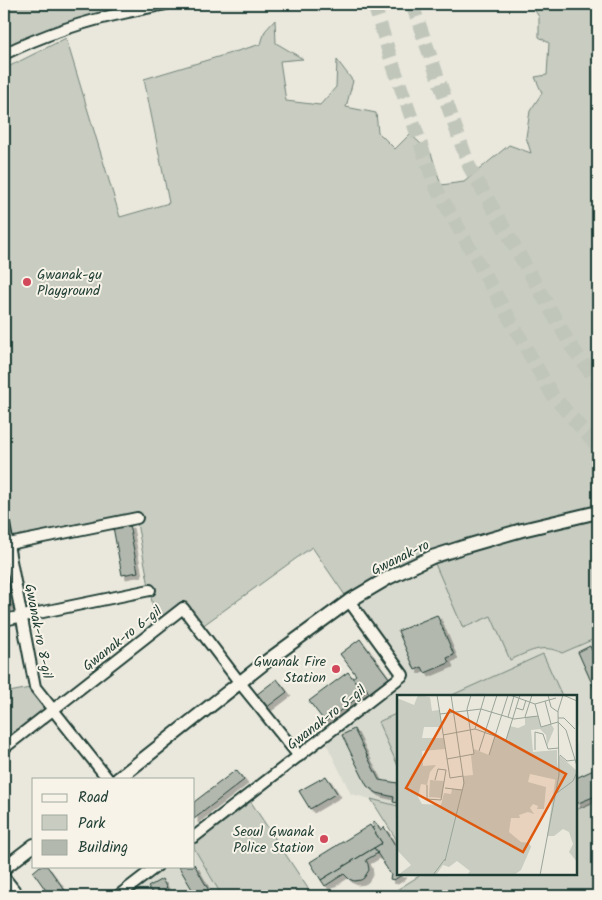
<svg xmlns="http://www.w3.org/2000/svg" width="602" height="900" viewBox="0 0 602 900" font-family="Kalam,sans-serif">
<style>
.built{fill:#d9dacf}
.green{fill:#c8ccc1;stroke:#74847a}
.building{fill:#b2b8ae;stroke:#1f3d34;filter:url(#shadow)}
.lines{fill:none;stroke-linecap:round;stroke-linejoin:round}
.highway-tunnel{stroke:#c1c6bb;stroke-width:14;stroke-dasharray:14 7;stroke-linecap:butt}
.minor-casing{stroke:#1f3d34;stroke-width:14}
.major-casing{stroke:#1f3d34;stroke-width:16}
.minor{stroke:#f7f3e8;stroke-width:10}
.major{stroke:#f7f3e8;stroke-width:12}
.poi-dot{fill:#d1495b;stroke:#f7f3e8;stroke-width:2}
.labels{text-anchor:middle;stroke-width:4;stroke-linejoin:round;paint-order:stroke}
.poi-label{font-size:14px;fill:#1f3d34;stroke:#f7f3e8;text-anchor:end}
.street-label{font-size:14px;fill:#1f3d34;stroke:#f7f3e8}
.inset-road{fill:none;stroke:#99a499;stroke-width:1}
.view{fill:#de580e;fill-opacity:0.15;stroke:#de580e;stroke-width:2.5}
.inset-edge{fill:none;stroke:#1f3d34;stroke-width:2.5}
</style>
<defs>
<filter id="shadow"><feDropShadow dx="4" dy="4" stdDeviation="0" flood-color="#0004"/></filter>
</defs>
<rect width="100%" height="100%" fill="#eae8dd"/>
<filter id="ink" filterUnits="userSpaceOnUse"><feTurbulence type="fractalNoise" baseFrequency=".02" numOctaves="2"/><feDisplacementMap in="SourceGraphic" scale="10" xChannelSelector="R" yChannelSelector="G"/><feConvolveMatrix kernelMatrix="1 2 1 2 8 2 1 2 1" color-interpolation-filters="sRGB"/></filter>
<g filter="url(#ink)">
<g class="built">
<polygon points="432,557 527,600 547,648 562,653 593,640 598,652 598,800 576,810 576,696 398,696 398,806 351,794 323,737 402,675 349,601"/>
<polygon points="194,848 222,896 118,896 157,866 194,866"/>
</g>
<g class="green">
<polygon points="4,4 163,4 127,12 4,54"/>
<path d="M531 4H598V652L592 640 562 653C542 643 529 652 510 660L491 616 463 628 432 557 349 601 312 547 198 629 183 609 157 628 136 518 8 544 4 524V69L66 38 120 217 169 203 144 79 261 44 265 31 275 20 276 43 303 59 280 61 286 101 320 105 336 87 337 60 353 81 346 107 376 113 378 132 395 149 410 134 431 153 441 185 464 182 509 145 531 153 526 137 530 111 542 93 535 77 547 75 549 43 539 37V17Z"/>
<polygon points="543,654 562,696 450,696"/>
<polygon points="35,687 53,710 4,748 4,693"/>
<polygon points="398,713 398,766 378,722"/>
<polygon points="247,796 313,896 222,896 194,848 194,837"/>
<polygon points="371,799 398,806 398,842"/>
<polygon points="598,800 598,896 387,896 419,876 418,874 576,874 576,810"/>
</g>
<g class="building">
<polygon points="129,524 138,572 122,575 113,527"/>
<polygon points="6,587 10,606 4,607 4,588"/>
<polygon points="437,615 454,655 447,658 449,663 425,673 422,667 415,670 398,631"/>
<polygon points="360,639 389,678 369,693 366,688 362,691 352,678 356,675 340,654"/>
<polygon points="590,646 598,664 598,697 578,652"/>
<polygon points="348,672 364,693 325,722 309,701"/>
<polygon points="277,679 287,692 266,708 256,695"/>
<polygon points="354,729 379,780 398,783 398,803 393,802 394,797 377,793 367,786 342,735"/>
<polygon points="598,768 598,795 576,804 576,778"/>
<polygon points="236,770 244,780 194,819 194,802"/>
<polygon points="326,776 337,793 310,809 299,791"/>
<polygon points="373,822 376,823 380,830 384,827 398,850 398,874 403,874 394,880 390,879 391,875 374,848 382,843 372,828 374,827 373,825"/>
<polygon points="370,825 382,843 321,880 310,862"/>
<polygon points="374,848 378,853 366,860 368,864 369,870 364,878 361,880 354,881 349,879 344,874 325,886 321,880"/>
<polygon points="194,864 212,896 196,896 179,867 181,866 194,866"/>
<polygon points="40,866 47,866 69,896 50,896 33,872"/>
<polygon points="162,879 171,896 154,896 148,887"/>
</g>
<g class="lines">
<g class="highway-tunnel">
<polyline points="374,4 390,56 436,188 553,396 598,447"/>
<polyline points="412,4 469,166 571,346 598,383"/>
</g>
<defs>
<g id="minor">
<path d="M4 54C43 35 85 21 128 12 140 9 153 7 166 4"/>
<polyline points="4,524 35,687 108,779"/>
<polyline points="4,545 137,518"/>
<polyline points="4,620 150,590"/>
<polyline points="4,748 183,608 240,683 299,756"/>
<polyline points="194,837 403,675 349,601"/>
<polyline points="4,877 19,896"/>
<polyline points="118,896 157,866"/>
</g>
<g id="major">
<polyline points="118,779 267,661 349,601 388,578 432,557 463,547 522,530 598,512"/>
<polyline points="4,868 34,845"/>
</g>
</defs>
<use href="#minor" class="minor-casing"/>
<use href="#major" class="major-casing"/>
<use href="#minor" class="minor"/>
<use href="#major" class="major"/>
</g>
</g>
<g class="poi-dot">
<circle cx="27" cy="282" r="5"/>
<circle cx="336" cy="669" r="5"/>
<circle cx="324" cy="839" r="5"/>
</g>
<g class="labels">
<g class="poi-label">
<text x="37" y="279" text-anchor="start">Gwanak-gu<tspan x="37" dy="16">Playground</tspan></text>
<text x="326" y="666">Gwanak Fire<tspan x="326" dy="16">Station</tspan></text>
<text x="314" y="836">Seoul Gwanak<tspan x="314" dy="16">Police Station</tspan></text>
</g>
<g class="street-label">
<text transform="translate(400 557) rotate(-26)" y="5">Gwanak-ro</text>
<text transform="translate(39 631) rotate(79)" y="5">Gwanak-ro 8-gil</text>
<text transform="translate(122 638) rotate(-38)" y="5">Gwanak-ro 6-gil</text>
<text transform="translate(326 717) rotate(-38)" y="5">Gwanak-ro 5-gil</text>
</g>
</g>
<g transform="translate(397 695)">
<rect width="180" height="180" fill="#eae8dd"/>
<path d="M21 0 33 2 35 16 42 15 45 32H27L25 43H47L48 54 25 56 26 71 39 70 33 77 30 90 24 89 21 102 25 109 44 110 47 98 54 99 55 94 66 95V81L76 80 74 60 77 59V54L92 60 98 41 109 44 113 31 121 33 128 30V22L141 21 144 32 154 29 157 34 150 51 149 40 143 34 134 35 136 57 160 55V85L133 79 131 87 149 92 147 114H140L141 111 136 109 133 113 137 119 131 117 122 120 123 123H114L112 137 124 147 132 148 134 152 124 175 117 180H70L73 176 60 166 52 172 46 170 39 180H1L14 170 0 155V3L17 10ZM162 60 180 76V167L172 157 176 149 172 137 166 134 157 141H150ZM33 85 47 86 45 103 32 102Z" fill="#c8ccc1"/>
<path class="inset-road" d="M40 0 53 83 66 81M113 0 138 9 159 3M151 0 154 12 161 17M166 0 180 6M148 6 154 29M138 9 144 32 161 27M119 13 126 15 129 5M43 19 84 14 117 24 141 21M111 22 117 1M128 22 135 0M161 23H167L178 34M161 27 169 35 180 71M78 34 88 0M46 40 78 34 109 45 123 0M138 55V37L146 39 151 54 162 53M82 56 100 0M92 60 111 0M163 60 170 66 178 65M50 64 77 59 70 14 74 0M30 90V104L44 105 49 75 41 74 38 85M48 93 65 95M157 100 176 86 180 77M48 166 67 88 54 0M36 180 48 164M143 180 162 80 161 16 166 0"/>
<path class="view" d="M53 15 169 79 126 157 9 93Z"/>
<rect width="180" height="180" class="inset-edge"/>
</g>
<rect width="602" height="900" fill="none" stroke="#f7f3e8" stroke-width="20"/>
<rect x="10" y="10" width="582" height="880" fill="none" stroke="#1f3d34" stroke-width="2" filter="url(#ink)"/>
<rect x="32" y="778" width="162" height="90" fill="#f7f3e8" stroke="#a1aaa0"/>
<rect x="42" y="794" width="25" height="8" fill="#f7f3e8" stroke="#a1aaa0"/>
<text x="78" y="802" font-size="15" fill="#1f3d34">Road</text>
<rect x="42" y="815" width="25" height="15" fill="#c8ccc1" stroke="#a1aaa0"/>
<text x="78" y="828" font-size="15" fill="#1f3d34">Park</text>
<rect x="42" y="840" width="25" height="15" fill="#b2b8ae" stroke="#a1aaa0"/>
<text x="78" y="852" font-size="15" fill="#1f3d34">Building</text>
</svg>
